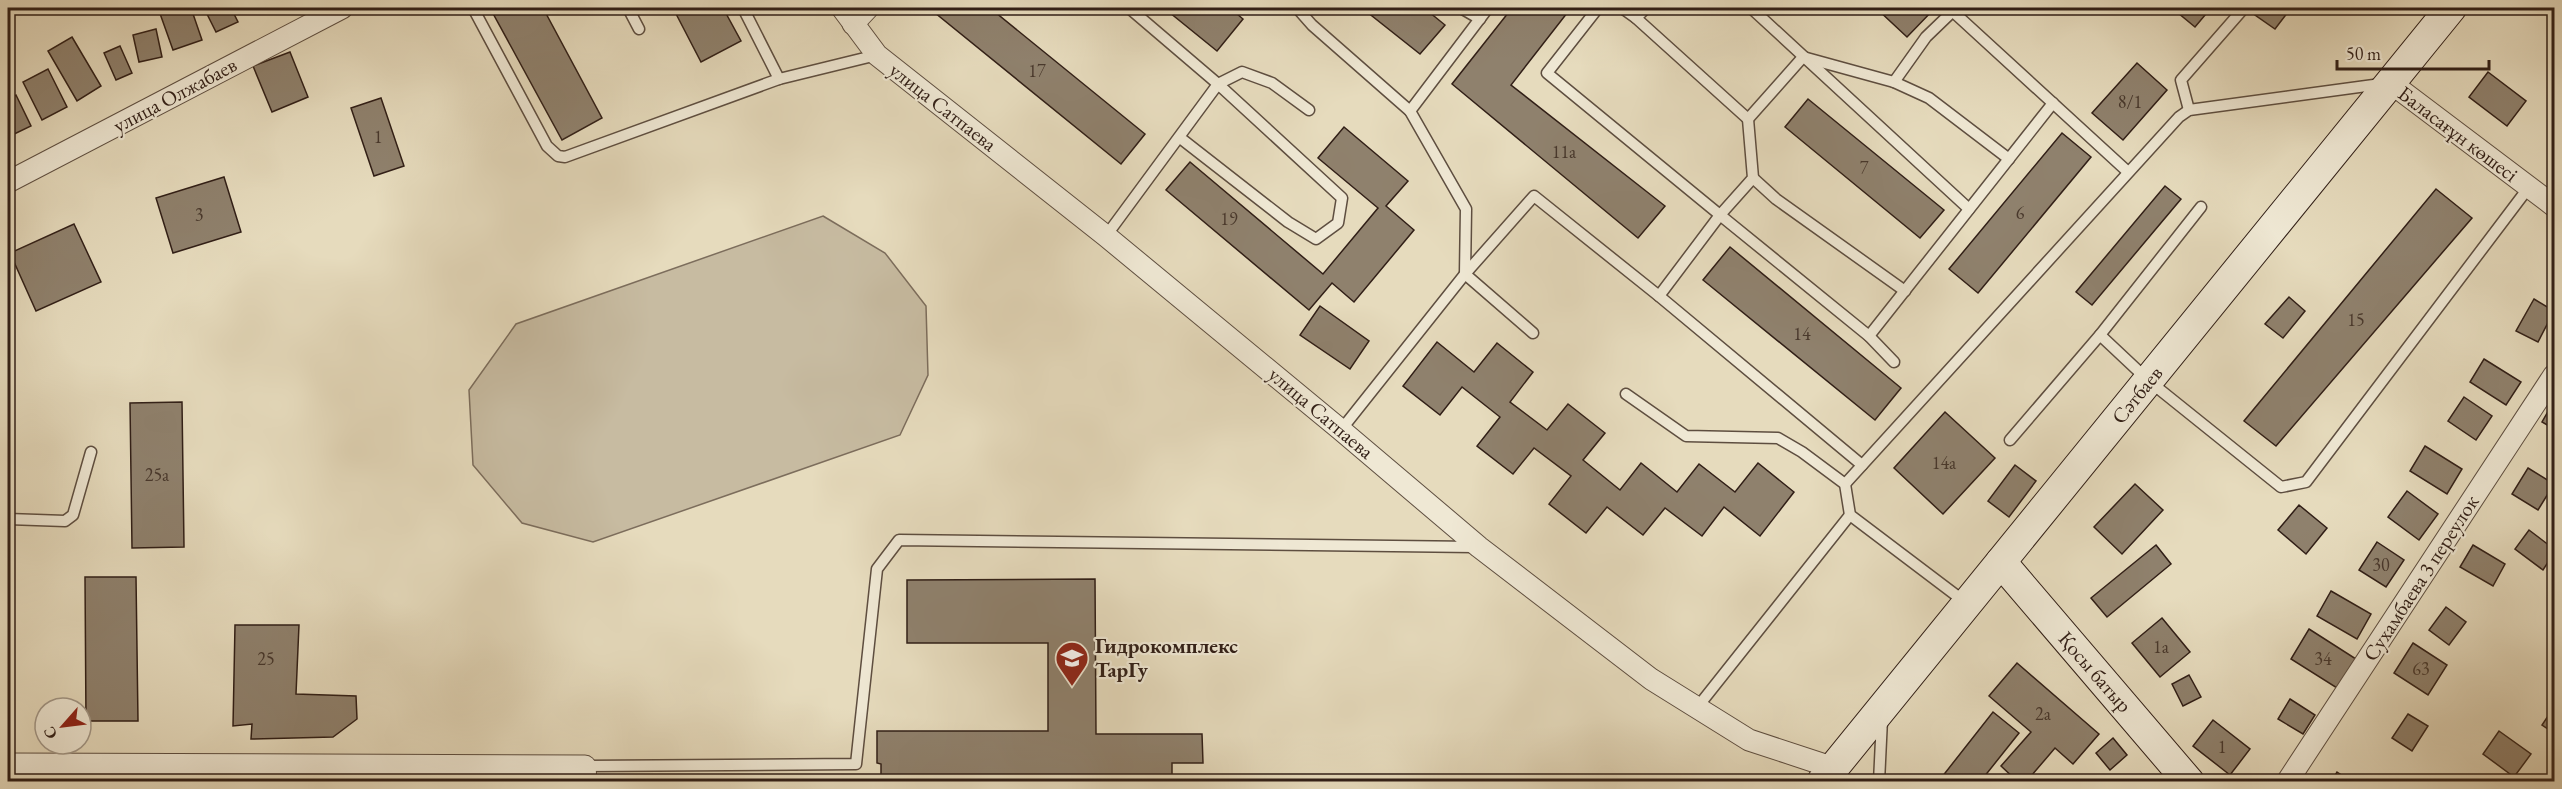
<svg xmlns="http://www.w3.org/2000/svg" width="2562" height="789" viewBox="0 0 2562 789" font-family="'EB Garamond',serif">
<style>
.green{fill:#c7bba1;stroke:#7c6d5c;stroke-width:1.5}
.building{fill:#8f816d;stroke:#311f17;stroke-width:1.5}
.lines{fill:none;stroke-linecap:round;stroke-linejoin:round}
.lane-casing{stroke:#5e4e40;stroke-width:13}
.street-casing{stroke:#5e4e40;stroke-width:23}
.secondary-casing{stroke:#311f17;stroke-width:32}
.lane{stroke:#efe8d4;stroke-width:10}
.street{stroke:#efe8d4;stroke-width:21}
.secondary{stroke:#efe8d4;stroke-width:30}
.labels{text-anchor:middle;stroke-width:4.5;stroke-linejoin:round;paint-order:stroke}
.number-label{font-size:18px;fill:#48382c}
.street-label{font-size:21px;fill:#311f17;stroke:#efe8d4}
.poi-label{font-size:21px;font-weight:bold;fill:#311f17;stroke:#efe8d4;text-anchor:start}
</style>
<rect width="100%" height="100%" fill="#e6dbbd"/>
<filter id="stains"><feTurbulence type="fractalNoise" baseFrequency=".00333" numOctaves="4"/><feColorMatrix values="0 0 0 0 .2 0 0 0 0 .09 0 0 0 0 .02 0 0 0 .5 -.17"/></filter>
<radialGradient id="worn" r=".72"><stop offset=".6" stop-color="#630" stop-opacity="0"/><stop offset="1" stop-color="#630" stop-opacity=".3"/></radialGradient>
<polygon class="green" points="823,216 885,253 926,306 928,375 900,435 593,542 522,523 473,465 469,390 516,324"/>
<g class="building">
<polygon points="158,8 191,8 202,40 173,50"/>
<polygon points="204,8 231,8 238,22 216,32"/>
<polygon points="490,8 543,8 602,118 562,140"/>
<polygon points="673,8 723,8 741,41 701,62"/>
<polygon points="929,8 990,8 1145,134 1121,164"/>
<polygon points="1164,8 1230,8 1243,19 1217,51"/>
<polygon points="1362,8 1424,8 1445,25 1420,54"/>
<polygon points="1512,8 1571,8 1511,85 1665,206 1638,238 1452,84"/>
<polygon points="1876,8 1935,8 1907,37"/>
<polygon points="2172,8 2211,8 2195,27"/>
<polygon points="2260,8 2291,8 2275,29 2255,15"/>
<polygon points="156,29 162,57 139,62 133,35"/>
<polygon points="72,37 101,86 77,101 48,51"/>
<polygon points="120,46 132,73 116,80 104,53"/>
<polygon points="290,52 308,97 272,112 253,66"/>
<polygon points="2137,63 2167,90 2123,140 2092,113"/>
<polygon points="48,69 67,107 42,120 23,82"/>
<polygon points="2488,72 2526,101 2507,126 2469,97"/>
<polygon points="16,95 31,126 8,137 8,100"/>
<polygon points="381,98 404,166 374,176 351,108"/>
<polygon points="1808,99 1944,210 1920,238 1785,127"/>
<polygon points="1344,127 1408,181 1386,206 1414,230 1354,302 1332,283 1309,310 1166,190 1190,162 1323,274 1378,208 1318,158"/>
<polygon points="2062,133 2091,157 1978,293 1949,269"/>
<polygon points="224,177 241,232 173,253 156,198"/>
<polygon points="2165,186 2181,199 2092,305 2076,292"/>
<polygon points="2436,189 2472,218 2276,446 2244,421"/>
<polygon points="74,224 101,282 36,311 10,253"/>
<polygon points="1730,247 1901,388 1875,420 1703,280"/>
<polygon points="2289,297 2305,311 2283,338 2265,324"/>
<polygon points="2534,299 2554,311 2538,342 2516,331"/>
<polygon points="1320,306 1369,341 1350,369 1300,335"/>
<polygon points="1437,342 1474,372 1497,343 1533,372 1510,402 1547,430 1568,404 1605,433 1583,460 1620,490 1641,463 1677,492 1699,464 1735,492 1758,463 1794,492 1760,536 1724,507 1702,536 1665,508 1643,535 1607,507 1586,533 1549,504 1571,476 1534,448 1513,474 1477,446 1500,417 1462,387 1440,415 1403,386"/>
<polygon points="2484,359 2521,382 2506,405 2470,382"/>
<polygon points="9,361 14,514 8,514 8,362"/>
<polygon points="2464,397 2492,416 2476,440 2448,421"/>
<polygon points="2554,401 2554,429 2542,422"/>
<polygon points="182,402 184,547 132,548 130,403"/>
<polygon points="1945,412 1995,458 1943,514 1894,468"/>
<polygon points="2425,446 2462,469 2447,494 2410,471"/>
<polygon points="2015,465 2036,481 2009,517 1988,501"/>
<polygon points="2528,468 2554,484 2538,510 2512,494"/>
<polygon points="2135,484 2163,510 2122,554 2094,527"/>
<polygon points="2407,491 2438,514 2419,540 2388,517"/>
<polygon points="2299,505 2327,528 2306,554 2278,530"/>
<polygon points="2529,530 2554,549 2554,553 2543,570 2515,549"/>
<polygon points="2377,542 2404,560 2386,587 2359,570"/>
<polygon points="2156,545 2171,564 2107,617 2091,598"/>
<polygon points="2473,545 2505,564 2493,586 2460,567"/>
<polygon points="85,577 136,577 138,721 86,721"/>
<polygon points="1095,579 1096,734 1202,734 1203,763 1172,763 1172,782 881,782 881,764 877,763 877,731 1048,731 1048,643 907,643 907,580"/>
<polygon points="2331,591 2371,614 2357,639 2317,616"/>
<polygon points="2446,607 2466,622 2449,645 2429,630"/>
<polygon points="2162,618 2190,652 2160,677 2132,643"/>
<polygon points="235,625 299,625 296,694 356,696 357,719 333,737 251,739 252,724 233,726"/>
<polygon points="2309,629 2356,659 2337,688 2291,659"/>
<polygon points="2413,643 2447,665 2428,695 2394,673"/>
<polygon points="2017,663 2099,734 2073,764 2055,748 2026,782 2018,782 2001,766 2031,732 1989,696"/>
<polygon points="2189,675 2201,697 2183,706 2172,684"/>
<polygon points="2290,699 2315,715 2303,734 2278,719"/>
<polygon points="2554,707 2554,733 2542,725"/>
<polygon points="1993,712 2019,733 1980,782 1938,782"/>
<polygon points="2408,714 2428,726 2412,751 2392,738"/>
<polygon points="2213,720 2250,749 2230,775 2193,746"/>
<polygon points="2499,731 2531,754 2514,777 2483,754"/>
<polygon points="2113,738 2127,755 2110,770 2096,753"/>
<polygon points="2337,772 2352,782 2331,782"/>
</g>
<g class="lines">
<defs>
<g id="lane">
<polyline points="473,8 547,146 558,156 565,157 779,79 877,55"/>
<polyline points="628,8 639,29"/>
<polyline points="743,8 779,79"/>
<polyline points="1129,8 1218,84 1242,72 1272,83 1309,110"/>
<polyline points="1297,8 1312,25 1410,111"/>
<polyline points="1461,8 1480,19"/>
<polyline points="1488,8 1410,111 1466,209 1465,274 1533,333"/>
<polyline points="1598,8 1547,73 1720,215 1753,178 1748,119"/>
<polyline points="1622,8 1636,18"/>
<polyline points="1646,8 1636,18 1748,119 1803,57 1894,82 1929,98 2009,159"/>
<polyline points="1751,8 1969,209"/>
<polyline points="1949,8 2128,172"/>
<polyline points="1894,82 1926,37 1953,11"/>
<polyline points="2189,110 2181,80 2244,8"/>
<polyline points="1753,178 1776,199 1905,291"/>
<polyline points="1106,236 1218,84 1342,198 1338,223 1316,239 1288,222 1179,137"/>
<polyline points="1659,296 1720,215 1869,336 1894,362"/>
<polyline points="2100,335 2201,207"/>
<polyline points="1869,336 2053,103"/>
<polyline points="1626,394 1686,436 1778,438 1802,452 1845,484 1850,515 1965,602"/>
<polyline points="1341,430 1465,274 1534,196 1659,296 1862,465"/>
<polyline points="2010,440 2100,335 2149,381 2281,487 2306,482 2529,187"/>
<polyline points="1845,484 2179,117 2189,110 2381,84"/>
<polyline points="8,519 65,521 73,515 91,452"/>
<polyline points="1696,709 1850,515"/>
<polyline points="585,766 856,764 877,569 899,540 1475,547"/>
<polyline points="1879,782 1882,719"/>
</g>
<g id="street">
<polyline points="842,8 877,55 1106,236 1341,430 1479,547 1651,679 1749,740 1834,768"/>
<polyline points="853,24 868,8"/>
<polyline points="2391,83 2554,206"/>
<polyline points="8,182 342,8"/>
<polyline points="8,764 585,766 586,782"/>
<polyline points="2287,782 2554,375"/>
</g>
<g id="secondary">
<polyline points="2001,562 2189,782"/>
<polyline points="1822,782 2451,8"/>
</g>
</defs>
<use href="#lane" class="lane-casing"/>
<use href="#street" class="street-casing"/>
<use href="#secondary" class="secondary-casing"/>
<use href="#lane" class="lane"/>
<use href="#street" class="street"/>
<use href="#secondary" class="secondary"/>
</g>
<defs>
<symbol id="university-pin" viewBox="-11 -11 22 30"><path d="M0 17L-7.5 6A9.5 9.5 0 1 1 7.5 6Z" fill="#8f2418" stroke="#efe8d4"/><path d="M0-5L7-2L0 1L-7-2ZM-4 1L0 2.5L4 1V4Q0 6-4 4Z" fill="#fff"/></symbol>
</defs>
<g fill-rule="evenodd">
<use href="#university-pin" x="1053" y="639" width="38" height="52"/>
</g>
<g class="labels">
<g class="number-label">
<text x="1037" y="77">17</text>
<text x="2130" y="108">8/1</text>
<text x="378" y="143">1</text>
<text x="1564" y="158">11а</text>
<text x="1864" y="174">7</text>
<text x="2020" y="219">6</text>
<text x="199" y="221">3</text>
<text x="1229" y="225">19</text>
<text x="2356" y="326">15</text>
<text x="1802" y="340">14</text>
<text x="1944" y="469">14а</text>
<text x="157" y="481">25а</text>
<text x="2381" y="571">30</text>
<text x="2161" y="653">1а</text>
<text x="266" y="665">25</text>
<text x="2323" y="665">34</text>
<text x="2421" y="675">63</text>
<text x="2043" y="720">2а</text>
<text x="2222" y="753">1</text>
</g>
<g class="street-label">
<text transform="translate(175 95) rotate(-28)" y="7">улица Олжабаев</text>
<text transform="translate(943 107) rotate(38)" y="7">улица Сатпаева</text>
<text transform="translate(2458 134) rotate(37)" y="7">Баласағұн көшесі</text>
<text transform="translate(2137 395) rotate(-51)" y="7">Сәтбаев</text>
<text transform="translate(1321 413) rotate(40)" y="7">улица Сатпаева</text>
<text transform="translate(2421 578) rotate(-57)" y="7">Сухамбаева 3 переулок</text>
<text transform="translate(2095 672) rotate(49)" y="7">Қосы батыр</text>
</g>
<g class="poi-label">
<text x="1095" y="653">Гидрокомплекс<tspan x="1095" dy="24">ТарГу</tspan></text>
</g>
</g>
<rect width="2562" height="789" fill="none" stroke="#e6dbbd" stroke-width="30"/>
<rect x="9" y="9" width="2544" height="771" fill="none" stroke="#311f17" stroke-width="3"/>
<rect x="15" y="15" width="2532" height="759" fill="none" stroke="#311f17" stroke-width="1.5"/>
<g transform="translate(63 726) rotate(242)"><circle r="28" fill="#efe8d4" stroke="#a39888" stroke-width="1.5"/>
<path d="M0-4.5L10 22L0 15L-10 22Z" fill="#8f2418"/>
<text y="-9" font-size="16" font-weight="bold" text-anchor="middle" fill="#311f17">С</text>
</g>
<path d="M2337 60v9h152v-9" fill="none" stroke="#311f17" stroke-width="3"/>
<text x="2346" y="60" font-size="18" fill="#311f17" stroke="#efe8d4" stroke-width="4.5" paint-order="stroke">50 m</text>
<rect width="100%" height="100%" filter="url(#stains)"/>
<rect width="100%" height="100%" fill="url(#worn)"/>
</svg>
